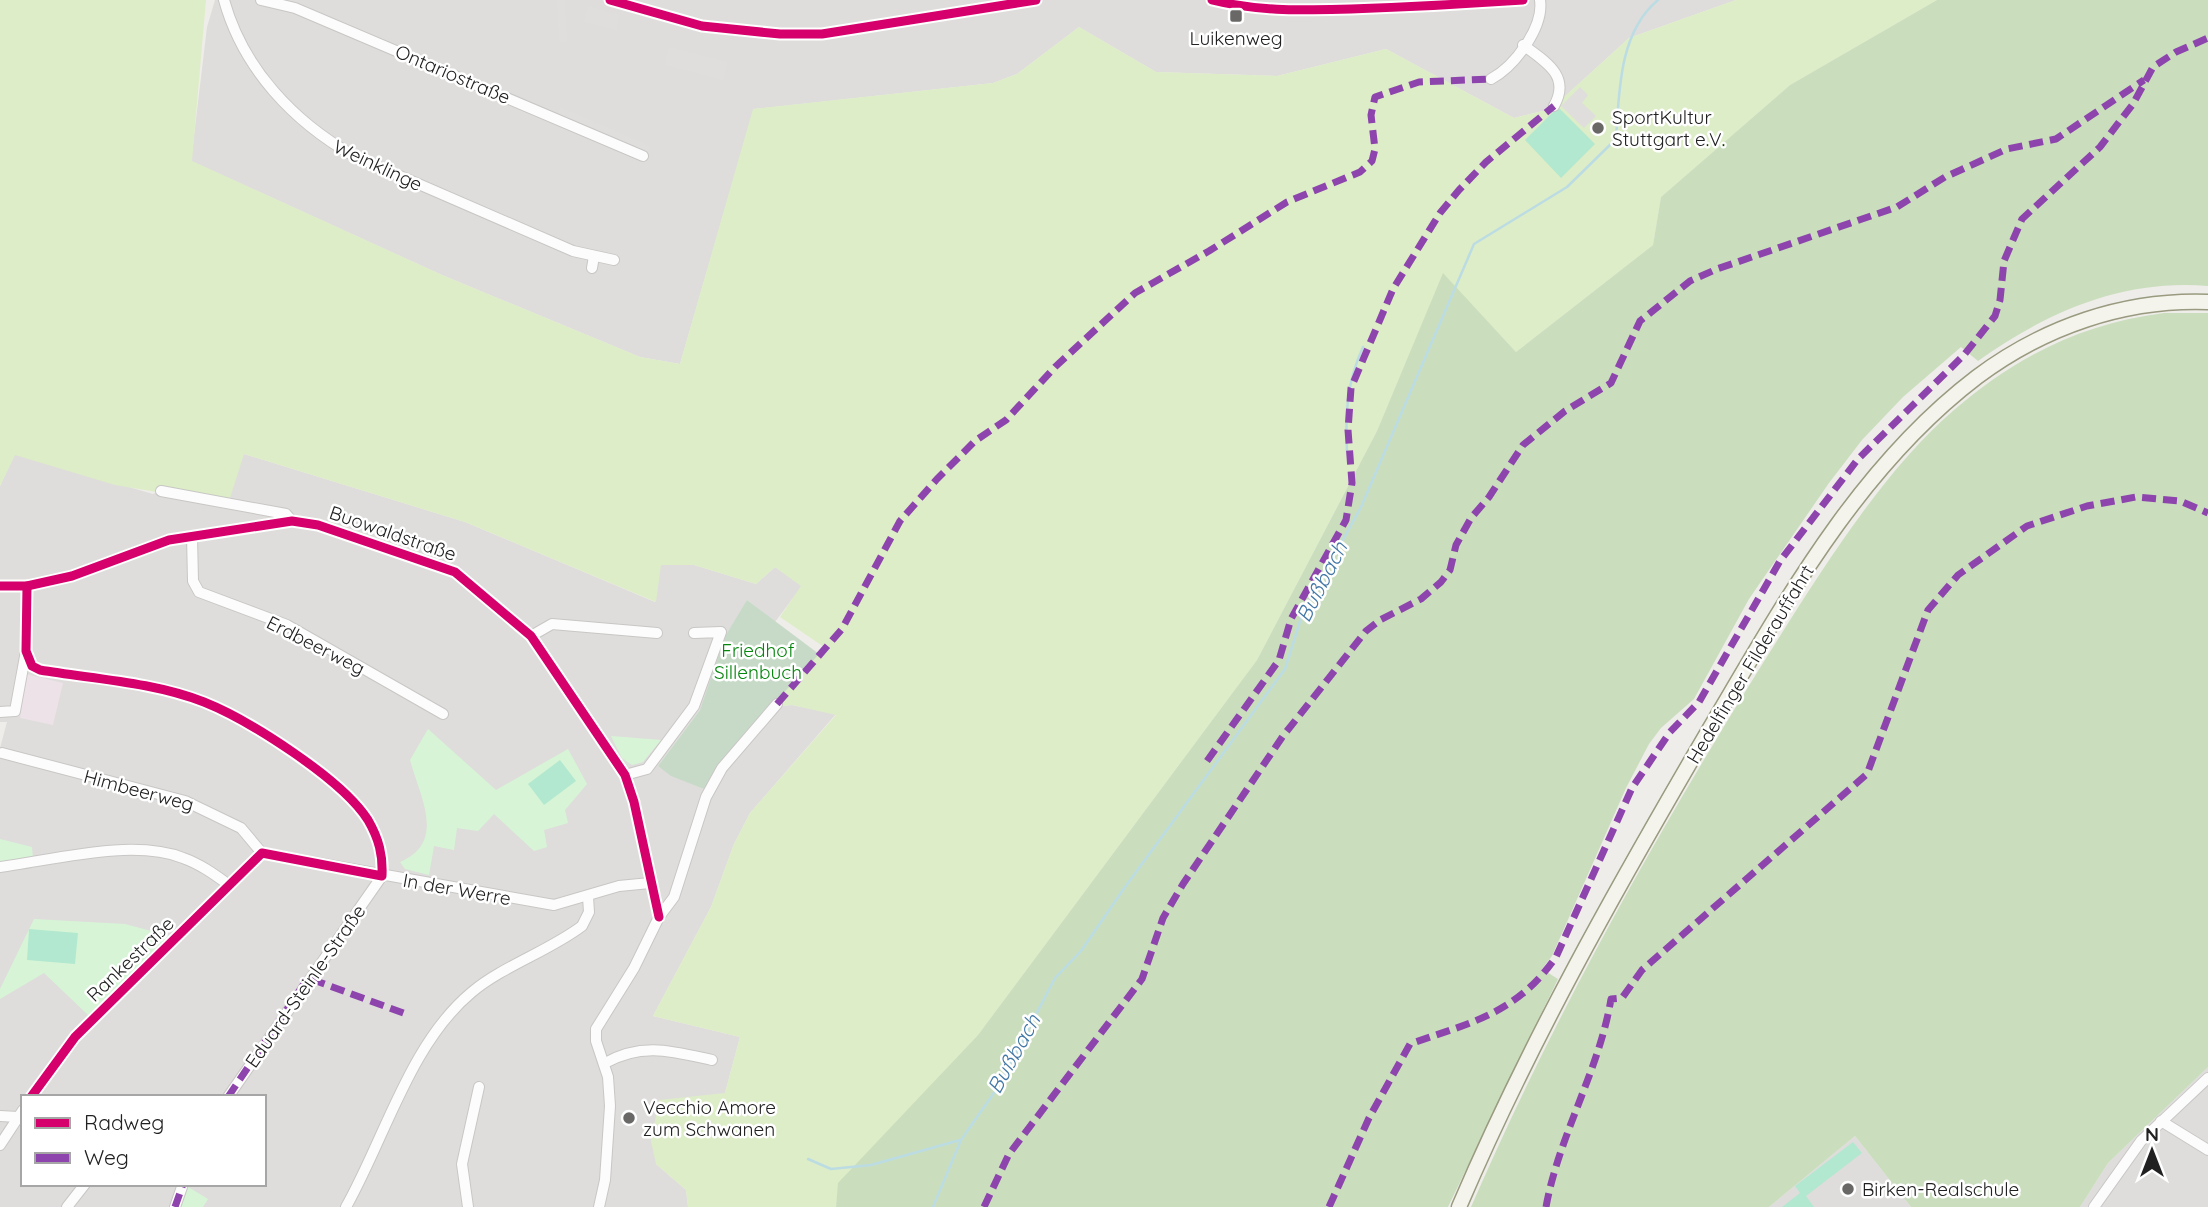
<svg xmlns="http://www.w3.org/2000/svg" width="2208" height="1207" viewBox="0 0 2208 1207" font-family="Quicksand,sans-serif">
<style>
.residential{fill:#dedddb;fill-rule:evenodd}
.industrial{fill:#ede2e8}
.grass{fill:#ddedc7}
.forest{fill:#cadebe}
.cemetery{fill:#c7dac7}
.park{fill:#d7f5d6}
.pitch{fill:#b3e8d0}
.parking{fill:#dfdedd}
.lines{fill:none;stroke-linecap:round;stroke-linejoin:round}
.stream{stroke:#bcdce3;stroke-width:2.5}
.minor-casing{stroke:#c8c7c5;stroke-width:12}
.secondary-casing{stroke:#999a7f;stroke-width:17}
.minor{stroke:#fdfcfc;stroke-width:10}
.secondary{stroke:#f4f4ec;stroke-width:14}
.quiet{stroke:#8e44ad;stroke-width:7;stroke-dasharray:14 7;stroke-linecap:butt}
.cycleway-casing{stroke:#fff;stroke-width:13}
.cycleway{stroke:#d6006c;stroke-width:9}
.poi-dot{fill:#696867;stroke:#fff;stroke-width:2.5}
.labels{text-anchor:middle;stroke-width:5;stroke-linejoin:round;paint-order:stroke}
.poi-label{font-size:19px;fill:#212121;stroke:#fff;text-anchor:start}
.street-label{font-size:19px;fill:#212121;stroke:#fff}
.park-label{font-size:19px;fill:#07860e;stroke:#fff}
.water-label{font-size:21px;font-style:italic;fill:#4277a6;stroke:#fff}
</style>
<rect width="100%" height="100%" fill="#efede9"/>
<g class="residential">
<polygon points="215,0 1736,0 1629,38 1551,109 1514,118 1386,49 1277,76 1156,72 1079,27 1017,74 993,83 754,109 680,364 640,357 442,275 191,161 207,27"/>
<path d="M15 454 153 494 244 454 465 522 655 602 660 565H694L756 584 775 567 802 586 775 622 747 600 700 710 658 766 704 789 719 764 769 707 792 705 836 714 750 813 734 844 711 907 653 1016 740 1037 725 1093 656 1164 686 1190 688 1207H0V748L7 722H0V486ZM23 1097H264V1184H23Z"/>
<polygon points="2208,1067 2208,1207 2080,1207 2108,1163"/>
<polygon points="1855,1136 1911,1207 1769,1207"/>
</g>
<polygon class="industrial" points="26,674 63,683 53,725 20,718"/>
<polygon class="grass" points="0,0 206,0 192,161 442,275 640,357 680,364 753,109 993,83 1017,74 1079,27 1156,72 1277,76 1386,49 1514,118 1551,109 1629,38 1736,0 1937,0 1790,85 1661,197 1653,245 1516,352 1443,274 1377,431 1257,660 978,1035 839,1183 836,1207 688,1207 686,1190 656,1164 651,1141 659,1100 725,1093 740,1037 653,1016 711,907 734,844 750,813 836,715 792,705 769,707 824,647 780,617 801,586 775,567 756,584 694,565 661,565 656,602 465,522 244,454 228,504 115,485 15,455 0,486"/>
<g class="forest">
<path d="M1937 0H2208V286C2122 279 2047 312 1978 361L1961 347 1903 397 1862 440 1829 483 1749 599 1694 699 1661 728 1649 744 1626 788 1552 956 1542 969 1558 979 1448 1207H836L838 1183 978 1035 1257 660 1377 431 1443 273 1516 352 1653 245 1661 197 1790 85Z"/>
<path d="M2164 313H2208V1067L2108 1163 2080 1207H1911L1855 1136 1769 1207H1471C1553 1018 1654 838 1763 663 1815 581 1880 473 1954 410 2015 357 2083 323 2164 313Z"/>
</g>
<polygon class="cemetery" points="747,600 819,654 719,764 704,789 671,776 658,766 700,710 726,635"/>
<g class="park">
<path d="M428 729 496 790 568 749 587 784 565 810 568 823 544 830 547 847 534 851 494 814 478 831 457 828 454 850 434 846 429 875 405 869 400 862C447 842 420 797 410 760Z"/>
<polygon points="611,736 661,740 643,762 632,765 622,758"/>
<polygon points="0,839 32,847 33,859 0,863"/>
<polygon points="34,919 125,924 170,936 88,1015 44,973 0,999 0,989"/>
<polygon points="188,1187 208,1199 203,1207 179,1207"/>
</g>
<g class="pitch">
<polygon points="1558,107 1595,144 1561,178 1525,140"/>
<polygon points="560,760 576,781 544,805 528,784"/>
<polygon points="29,929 78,933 75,964 27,960"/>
<polygon points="1853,1142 1862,1153 1806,1196 1814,1207 1782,1207 1800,1193 1795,1186"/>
</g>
<g class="parking">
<polygon points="557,0 565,0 567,42 559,42"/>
<polygon points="588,6 620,15 616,30 584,22"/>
<polygon points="669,47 728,62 723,80 665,65"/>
<polygon points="1580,87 1588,95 1582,103 1596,116 1584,128 1561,106"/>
<polygon points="560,107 650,146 646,154 557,115"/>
</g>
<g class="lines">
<g class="stream">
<path d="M1347 451C1345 413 1347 382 1363 347"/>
<polyline points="808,1159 831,1169 871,1165 960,1140"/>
<path d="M933 1207 961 1140 998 1087 1055 978 1081 951 1125 887 1285 669 1303 612 1361 507 1474 244 1567 187 1616 139C1619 92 1619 32 1658 0"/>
</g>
<defs>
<g id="minor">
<path d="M224 0C243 69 294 122 354 156L573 251 614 260"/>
<polyline points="261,0 295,8 643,156"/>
<polyline points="610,0 702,26 780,34 822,34 1036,0"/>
<path d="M1212 0C1259 12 1304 10 1351 9 1409 7 1466 4 1523 0"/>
<path d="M1523 45C1546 62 1571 76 1554 106"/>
<path d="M1491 79C1515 66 1544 27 1540 0"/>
<polyline points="592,268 594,256"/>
<polyline points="161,491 286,514 292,521"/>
<polyline points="192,536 193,581 199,592 287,625 443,714"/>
<polyline points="0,586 27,586 72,576 169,540 292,521 318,525 455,572 531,636 625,775 634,802 659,917"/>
<polyline points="531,636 552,624 657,633"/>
<path d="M26 651 32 666 40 670C94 679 153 682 204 702 249 720 342 779 368 820 379 839 383 855 382 876"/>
<polyline points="0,712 15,711 26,651 27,586"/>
<polyline points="2,753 185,801 241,828 262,853"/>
<polyline points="625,775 647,769 694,706 721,632 694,633"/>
<polyline points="262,853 554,905 619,886 650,883"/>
<path d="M0 867C53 860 133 838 183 858 200 864 214 874 229 885"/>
<path d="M605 1063C642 1042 672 1051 712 1060"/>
<polyline points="31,1097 75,1037 262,853"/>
<polyline points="228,1097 382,876"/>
<polyline points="0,1116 18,1117"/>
<polyline points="2161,1121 2208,1150"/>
<polyline points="0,1145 23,1110"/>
<polyline points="67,1207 85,1184"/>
<polyline points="175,1207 183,1184"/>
<path d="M346 1207C385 1138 410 1043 472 992 503 966 549 951 582 926L589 912 588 897"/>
<polyline points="468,1207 462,1164 479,1087"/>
<polyline points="599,1207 605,1180 610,1106 608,1077 596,1041 596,1029 634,968 659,917 674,897 706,797 722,768 777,704"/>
<polyline points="2094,1207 2141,1141 2208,1078"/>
</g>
<path id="secondary" d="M1459 1207C1529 1043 1616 889 1706 735 1782 607 1856 469 1977 377 2044 327 2124 299 2208 302"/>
</defs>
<use href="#minor" class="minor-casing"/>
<use href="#secondary" class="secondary-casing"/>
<use href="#minor" class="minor"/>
<use href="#secondary" class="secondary"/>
<g class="quiet">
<polyline points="777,704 842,629 900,521 937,479 975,441 1006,420 1055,367 1135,293 1209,251 1287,202 1360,172 1372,161 1375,149 1371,115 1375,97 1419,82 1491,79"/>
<polyline points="1207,761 1279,660 1291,619 1346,520 1352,483 1348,430 1351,388 1393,289 1440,213 1459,190 1486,162 1554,106"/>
<polyline points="228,1097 308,978 406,1014"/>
<polyline points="175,1207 183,1184"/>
<polyline points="984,1207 1009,1154 1142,979 1163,918 1183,884 1283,736 1366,631 1380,620 1421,599 1441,582 1450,570 1456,545 1471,518 1489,497 1523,445 1565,411 1611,383 1640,321 1690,281 1717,269 1897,207 1945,177 2007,149 2056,139 2144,80"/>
<path d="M1329 1207 1369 1118 1410 1044C1472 1022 1516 1014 1556 957L1632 788 1670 732 1699 702 1780 561 1858 459 1964 355 1995 316 2000 300 2004 261 2022 219 2100 147 2133 104 2153 67 2176 52 2208 38"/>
<path d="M1546 1207C1559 1135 1599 1071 1611 999L1622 998 1642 970 1867 774 1928 610 1958 575 2027 526 2087 506 2136 497 2180 501 2208 513"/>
</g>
<defs>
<g id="cycleway">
<polyline points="610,0 702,26 780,34 822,34 1036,0"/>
<path d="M1212 0C1259 12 1304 10 1351 9 1409 7 1466 4 1523 0"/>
<polyline points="0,586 27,586 72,576 169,540 292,521 318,525 455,572 531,636 625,775 634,802 659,917"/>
<path d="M27 586 26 651 32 666 40 670C94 679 153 682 204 702 249 720 342 779 368 820 379 839 383 855 382 876L262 853 75 1037 31 1097"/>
</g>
</defs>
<use href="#cycleway" class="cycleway-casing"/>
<use href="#cycleway" class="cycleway"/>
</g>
<g class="poi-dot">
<rect x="1229" y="9" width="14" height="14" rx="3.5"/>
<circle cx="1598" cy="128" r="7"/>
<circle cx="629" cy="1118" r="7"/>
<circle cx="1848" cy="1189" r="7"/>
</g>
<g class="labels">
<g class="poi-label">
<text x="1236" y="45" text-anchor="middle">Luikenweg</text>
<text x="1612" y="124">SportKultur<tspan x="1612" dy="22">Stuttgart e.V.</tspan></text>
<text x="643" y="1114">Vecchio Amore<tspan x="643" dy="22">zum Schwanen</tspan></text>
<text x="1862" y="1196">Birken-Realschule</text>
</g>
<g class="street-label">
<text transform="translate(453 74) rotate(23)" y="7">Ontariostraße</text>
<text transform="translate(378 165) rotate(25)" y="7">Weinklinge</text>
<text transform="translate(393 533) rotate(19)" y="7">Buowaldstraße</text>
<text transform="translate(316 645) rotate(27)" y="7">Erdbeerweg</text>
<text transform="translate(1750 664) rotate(-59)" y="7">Hedelfinger Filderauffahrt</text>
<text transform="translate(139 790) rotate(15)" y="7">Himbeerweg</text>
<text transform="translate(457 889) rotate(10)" y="7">In der Werre</text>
<text transform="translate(130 959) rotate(-44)" y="7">Rankestraße</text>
<text transform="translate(305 986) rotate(-55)" y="7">Eduard-Steinle-Straße</text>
</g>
<g class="park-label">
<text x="758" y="657">Friedhof<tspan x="758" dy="22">Sillenbuch</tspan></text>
</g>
<g class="water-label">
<text transform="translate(1322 582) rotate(-63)" y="7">Bußbach</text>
<text transform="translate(1014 1054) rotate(-61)" y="7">Bußbach</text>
</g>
</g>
<rect x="21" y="1095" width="245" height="91" fill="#ffffff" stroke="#a6a6a6" stroke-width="2"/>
<rect x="35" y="1118" width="35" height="10" fill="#d6006c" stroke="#a6a6a6" stroke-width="2"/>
<text x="84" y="1130" font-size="21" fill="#212121">Radweg</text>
<rect x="35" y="1153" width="35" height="10" fill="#8e44ad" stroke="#a6a6a6" stroke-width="2"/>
<text x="84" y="1165" font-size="21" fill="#212121">Weg</text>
<g transform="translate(2152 1151)" stroke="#ffffff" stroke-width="5" paint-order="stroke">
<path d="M0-5L12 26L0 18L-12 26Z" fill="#212121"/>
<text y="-10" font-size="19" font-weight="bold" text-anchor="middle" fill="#212121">N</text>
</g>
</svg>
